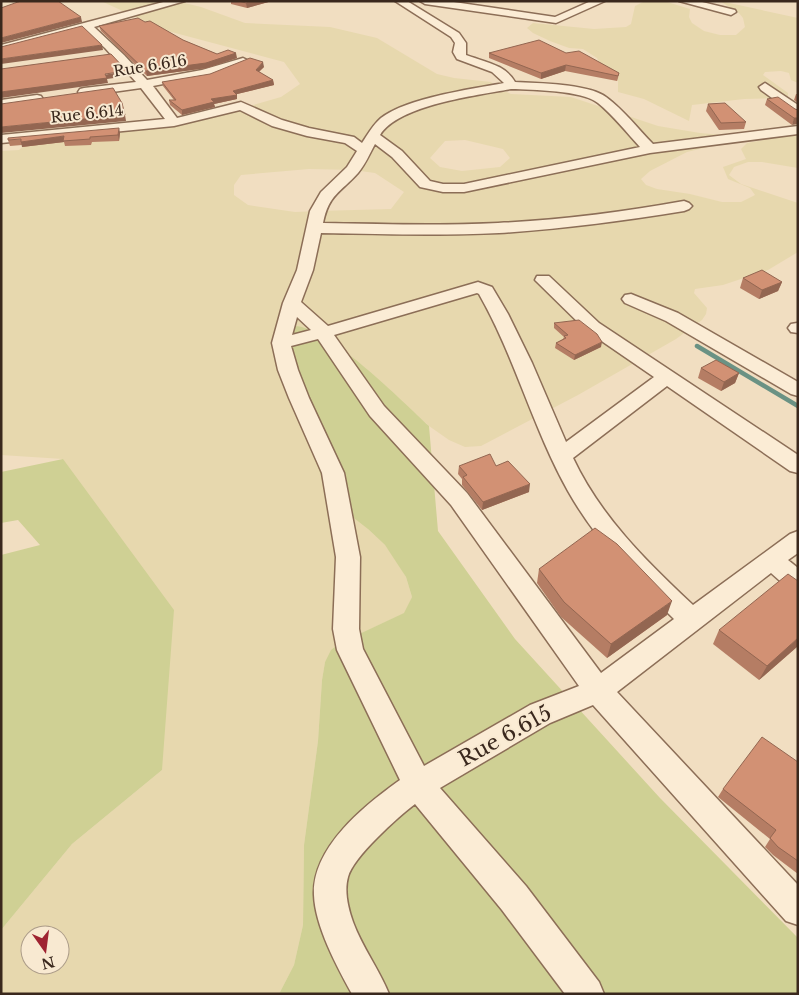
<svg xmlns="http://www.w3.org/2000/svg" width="799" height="995" viewBox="0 0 799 995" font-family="'Libre Baskerville',serif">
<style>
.farmland{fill:#e7d8ae;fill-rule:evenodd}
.green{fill:#cfd094}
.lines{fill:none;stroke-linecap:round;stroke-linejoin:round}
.stream{stroke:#6a9284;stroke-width:4.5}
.minor-casing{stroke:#8c6e57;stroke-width:3}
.minor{fill:#fbecd5;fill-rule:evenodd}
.wall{fill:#b57d64}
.shaded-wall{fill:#936651}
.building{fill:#d29174;stroke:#936651}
.labels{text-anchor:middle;stroke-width:4;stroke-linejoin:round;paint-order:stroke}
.far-street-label{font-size:15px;fill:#3a281d;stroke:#f8e9d1}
.near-street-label{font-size:21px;fill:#3a281d;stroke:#f8e9d1}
</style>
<rect width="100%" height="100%" fill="#f1dec1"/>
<g class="farmland">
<path d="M101 1H176L201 7 245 23 330 27 377 38 437 74 454 78 491 82 497 88 511 94 571 97 658 126 700 133 722 135 727 139 724 143 687 152 650 171 641 179 646 185 657 189 690 194 722 202H741L755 195 750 188 728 179 723 167 746 159 741 149 747 143 798 134V168L762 162H748L734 167 729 175 741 184 798 203V252L768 270 723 285 695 289 694 293 707 308 706 314 702 320 676 339 578 395 481 446 465 447 449 440 429 426 348 354 310 328 368 529 385 545 397 561 406 577 412 597 405 613 340 643 325 662 322 680 318 741 304 845 303 925 294 965 279 994H1V930L72 844 162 770 63 459 1 455V151L19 150 27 143 187 124 281 97 300 84 284 62 164 30ZM465 140 503 149 510 158 500 167 462 171 440 167 430 158 445 141ZM309 169 353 170 375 173 404 192 391 209 318 211 295 212 248 205 234 195V185L241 175ZM30 935H60V965H30Z"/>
<polygon points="664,1 690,9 689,17 692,23 704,31 720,35 736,35 745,27 743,18 739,13 720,1 798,18 798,83 791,80 789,73 781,71 765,72 763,75 788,93 788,96 782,98 744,99 692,105 689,121 644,99 618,92 618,81 596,68 599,62 597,58 583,49 569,48 550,41 533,33 527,28 533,23 594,29 626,27 631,24 635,6 643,2"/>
</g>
<g class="green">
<path d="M293 326C326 324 403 402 429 426L438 531 515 639 660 798 798 938V994H279L294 965 303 925 304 845 318 741 322 680 325 662 331 650 340 643 404 613 412 597 406 577 385 545 368 529 327 497 279 331Z"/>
<polygon points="63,459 174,610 162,770 72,844 1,930 1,555 40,545 18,520 1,523 1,472"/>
</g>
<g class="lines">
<polyline class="stream" points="697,346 798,406"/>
<defs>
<g id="minor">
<path d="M167 1H185L94 27 124 55 147 80 202 70 243 58 249 61 247 63 204 76 153 86 177 118 241 102 282 120 309 128 354 137 362 143C368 134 373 125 381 118 407 98 471 89 504 83L492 72 457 59 453 52 455 43 451 37 395 1H407L459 33 466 43V55C484 62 505 64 515 82 538 83 589 84 606 97 624 110 638 129 653 144L798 126V134L650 153 464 192H443L420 187 392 157 375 144C370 153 365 165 358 173 340 193 329 194 323 223 382 224 440 226 498 223 561 220 623 212 684 201L689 203 692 206 689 209 684 211C623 221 561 229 499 233 440 236 381 234 321 233L313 270 301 302 328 326 478 282 492 287 508 314 532 363 566 442 654 377 587 331 535 280 537 276H549L599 323 798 455V473L790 471 667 386 573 458C600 516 647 562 693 605L790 534 798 531V553L788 560 798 568V591L789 589 771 573 617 692 798 885V925L786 921 593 705 550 723 440 788 526 886 599 982 604 994H565L502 910 415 804C398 817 353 857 348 877 344 891 348 908 353 922 362 947 379 969 389 994H352C337 967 315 926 314 895 312 847 365 805 400 780L337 650 333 629 336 557 322 473 289 398 278 370 272 343 283 303 297 270 310 211 321 192 347 167 357 151 345 143 307 136 272 126 240 110 174 126 1 143V135L165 119 141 88 84 96 80 95 78 92 80 89 84 88 136 82 105 48 84 29 1 51V45ZM511 89C532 90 582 90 598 103 613 115 627 133 640 147L464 184H443L430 181 402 151 380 135C398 105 478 95 511 89ZM477 293 479 294C515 357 533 429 568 491 595 539 635 581 674 619L601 673 467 493 384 406 334 335ZM297 317 311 330 292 335ZM318 339 370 416 451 505 579 686 530 705 424 766 363 649 359 629 360 557 344 473 309 398 298 370 291 346Z"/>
<polygon points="420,1 447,1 555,17 591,1 605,1 556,23 425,4"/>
<polygon points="679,1 698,1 735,10 736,12 731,15"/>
<polygon points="765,83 798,105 798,115 794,114 761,90 759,87"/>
<polygon points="37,95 41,96 43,99 41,102 1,108 1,100"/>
<polygon points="631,294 678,313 798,382 798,396 791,394 666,321 625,303 622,299 625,295"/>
<polygon points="797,323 798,333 791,332 788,328 791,324"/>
</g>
</defs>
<use href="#minor" class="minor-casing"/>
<use href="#minor" class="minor"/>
</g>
<g class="wall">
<polygon points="231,1 272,1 247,8 231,4"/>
<polygon points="99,26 183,40 217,54 237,58 207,68 147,76 101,31"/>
<polygon points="489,53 566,53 619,73 618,78 617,81 565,71 541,79 489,58"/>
<polygon points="264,67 259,72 273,80 274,85 237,94 237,99 214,104 215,107 182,115 170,105 169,100 174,100 163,86 162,82"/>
<polygon points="796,94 798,94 798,103 794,100"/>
<polygon points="767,99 798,110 792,125 765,105"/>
<polygon points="708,104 746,122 744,129 719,130 706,111"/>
<polygon points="120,133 119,141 92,142 91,145 65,146 64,142 22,147 22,145 10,146 8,140"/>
<polygon points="743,278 782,282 778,291 759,299 740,288"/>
<polygon points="554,323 601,347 574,360 555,348 556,343 563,339 564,337 554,328"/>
<polygon points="701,368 739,373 735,383 721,391 698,378"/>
<polygon points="459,466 496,466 529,492 482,510 462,485 462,479 458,474"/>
<polygon points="539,569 667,615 607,658 561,617 537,583"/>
<polygon points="719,630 798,646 759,680 713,644"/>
<polygon points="798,762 798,874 773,855 765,847 770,839 718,797 723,789"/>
</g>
<g class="shaded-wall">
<polygon points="253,1 272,1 247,8 246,3"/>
<polygon points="81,17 82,22 1,43 1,38"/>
<polygon points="102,45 103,50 1,64 1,59"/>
<polygon points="236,53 237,58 207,68 147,76 146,71"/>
<polygon points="263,62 264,67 256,74 256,70"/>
<polygon points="566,65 565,71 541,79 541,73"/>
<polygon points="127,71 128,76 107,79 108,83 1,98 1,92"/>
<polygon points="273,80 274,85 233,95 233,91"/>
<polygon points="237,95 237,99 214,104 215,107 182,115 182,110 211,99"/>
<polygon points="125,115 126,121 1,133 1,127"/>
<polygon points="794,118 798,118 798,124 792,125"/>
<polygon points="119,128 120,133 119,141 118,135"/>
<polygon points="64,136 64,142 22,147 21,142"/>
<polygon points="782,282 778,291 759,299 762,290"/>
<polygon points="602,342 601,347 574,360 575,355"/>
<polygon points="739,373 735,383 721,391 724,382"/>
<polygon points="530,484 529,492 482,510 483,502"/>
<polygon points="672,601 667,615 607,658 611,644"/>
<polygon points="798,638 798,646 759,680 767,666"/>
</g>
<g class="building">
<polygon points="21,1 58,1 81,17 1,38 1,8 15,3"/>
<polygon points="239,1 253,1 246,3"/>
<polygon points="138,18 145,22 150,21 183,40 217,54 228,50 236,53 206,63 146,71 99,26"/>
<polygon points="82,26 102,45 1,59 1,47"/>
<polygon points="539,40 566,53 579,51 619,73 618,76 566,65 541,73 489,53"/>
<polygon points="111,54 127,71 105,74 107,78 1,92 1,69"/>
<polygon points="250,58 263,62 256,70 273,80 233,91 237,95 211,99 214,102 182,110 169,100 176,100 162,82 210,74"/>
<polygon points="113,88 122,103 125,115 1,127 1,104"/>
<polygon points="778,97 795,109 798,110 798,118 794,118 767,99"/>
<polygon points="725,103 746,122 721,123 708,104"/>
<polygon points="119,128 118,135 90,137 90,139 63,141 64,136 21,142 21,139 8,140 8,138"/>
<polygon points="762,270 782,282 762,290 743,278"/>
<polygon points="579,320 597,334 602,342 575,355 556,343 566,338 564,336 568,335 554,323"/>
<polygon points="716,360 739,373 724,382 701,368"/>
<polygon points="490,454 496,466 508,461 530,484 483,502 463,477 467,475 459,466"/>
<polygon points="595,528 617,544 672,601 611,644 564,602 539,569"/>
<polygon points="788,574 798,581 798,638 767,666 719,630"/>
<polygon points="762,737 798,762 798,861 778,847 770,838 776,830 723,789"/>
</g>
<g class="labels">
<g class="far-street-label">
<text transform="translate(150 66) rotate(-9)" y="5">Rue 6.616</text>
<text transform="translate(87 114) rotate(-6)" y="5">Rue 6.614</text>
</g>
<g class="near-street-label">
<text transform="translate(505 736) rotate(-29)" y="7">Rue 6.615</text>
</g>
</g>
<rect width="799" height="995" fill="none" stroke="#3a281d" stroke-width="5"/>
<g transform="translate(45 950) rotate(166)"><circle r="24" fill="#f8e9d1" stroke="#ac9c89"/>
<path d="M0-4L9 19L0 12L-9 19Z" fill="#9f2331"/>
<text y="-8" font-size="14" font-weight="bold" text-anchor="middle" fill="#3a281d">N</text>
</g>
</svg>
